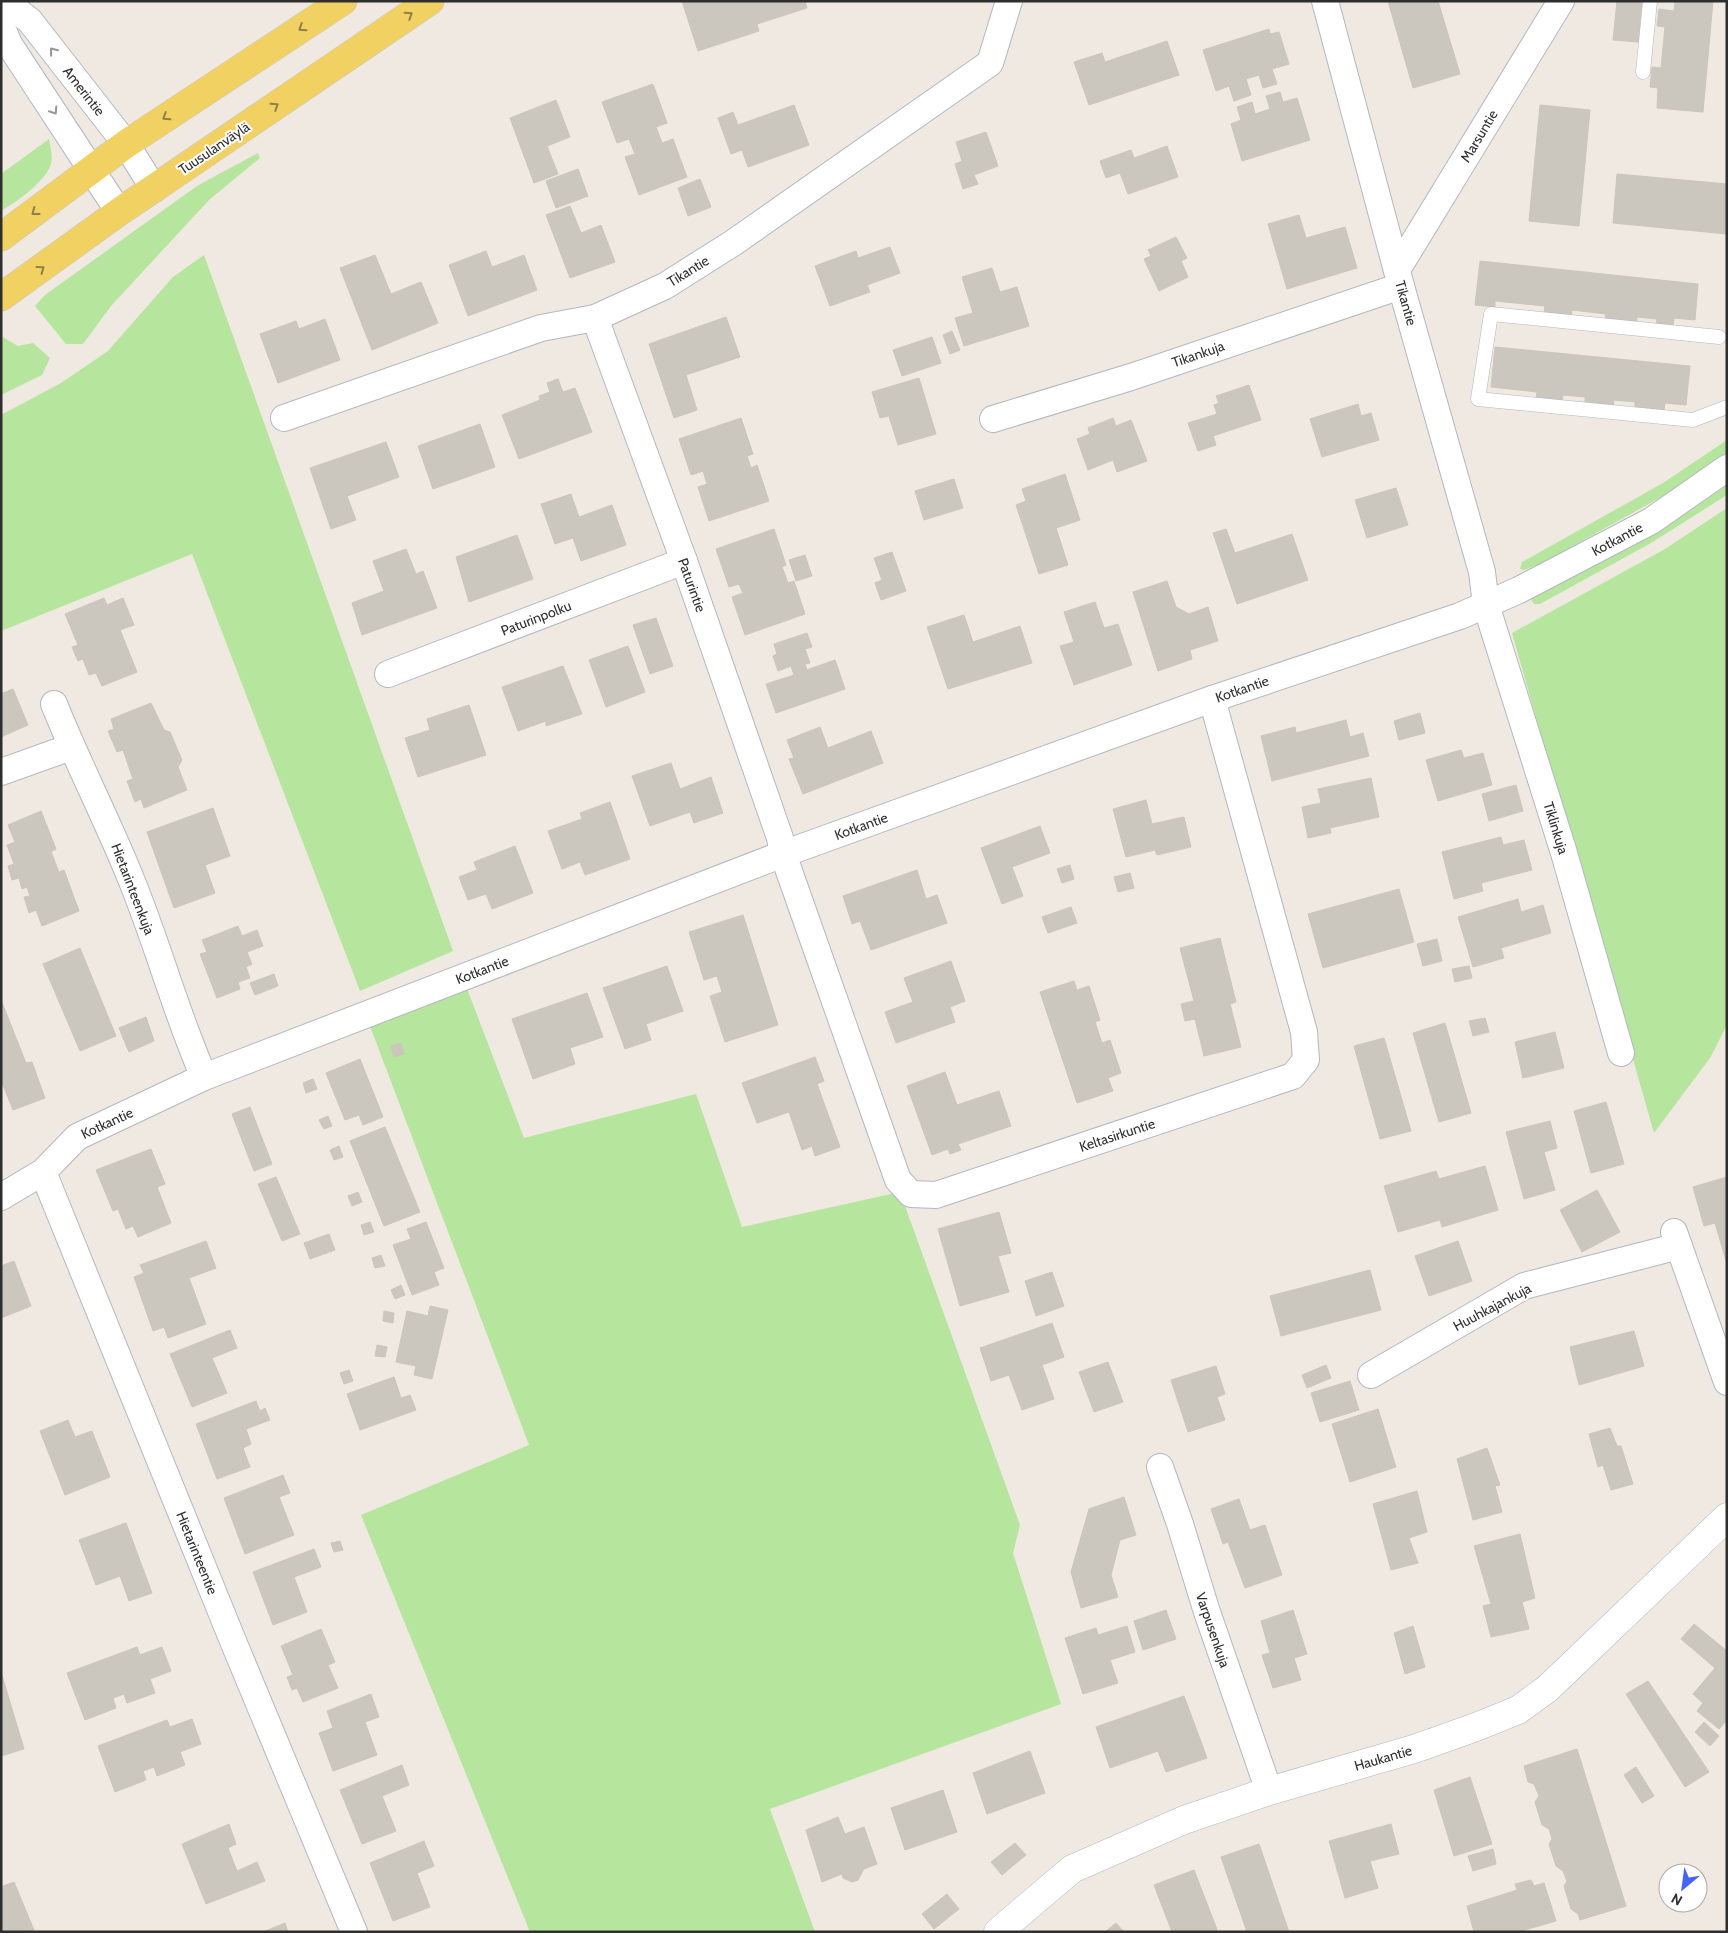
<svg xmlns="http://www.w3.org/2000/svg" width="1728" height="1933" viewBox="0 0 1728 1933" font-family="Cabin,sans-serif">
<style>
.green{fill:#b6e59e}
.building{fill:#cbc7bf;stroke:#cbc5ba}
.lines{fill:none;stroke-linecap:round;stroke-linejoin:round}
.service-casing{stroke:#b4b7c1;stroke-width:15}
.minor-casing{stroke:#b4b7c1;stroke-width:28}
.tertiary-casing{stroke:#b4b7c1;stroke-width:29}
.primary-casing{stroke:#c9c9c9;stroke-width:29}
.service{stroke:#fff;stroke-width:14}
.minor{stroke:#fff;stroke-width:26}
.tertiary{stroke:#fff;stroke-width:28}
.primary{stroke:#f2d163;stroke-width:28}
.oneway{stroke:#908048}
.oneway2{stroke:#969696}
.labels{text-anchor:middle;stroke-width:4;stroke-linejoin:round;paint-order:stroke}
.street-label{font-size:14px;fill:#2e2e2e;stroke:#fff}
</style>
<rect width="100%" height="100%" fill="#efe9e1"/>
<g class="green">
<path d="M49 139C50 146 53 156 51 163 48 180 15 203 1 211V174Z"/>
<polygon points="258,153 260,158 209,200 111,306 83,344 66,344 35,306 45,295 197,186"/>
<polygon points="204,255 453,951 360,991 192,554 1,631 1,415 61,383 108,351 173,277"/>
<polygon points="1,336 18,346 33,343 50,358 42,375 1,395"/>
<polygon points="1727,440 1727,453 1663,496 1542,563 1524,570 1520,569 1522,562 1663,483"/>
<polygon points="1727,482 1727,495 1651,543 1540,604 1534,604 1530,598"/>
<polygon points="1727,508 1727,1025 1710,1058 1654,1133 1512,633 1665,549"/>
<polygon points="466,986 524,1138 696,1094 742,1227 900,1192 1020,1525 1013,1553 1061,1704 770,1809 815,1932 530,1932 361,1515 529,1445 368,1021"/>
</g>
<g class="building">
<polygon points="682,1 805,1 807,8 757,24 759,31 698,51"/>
<polygon points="1388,1 1438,1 1460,74 1413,88"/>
<polygon points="1617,1 1642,1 1638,42 1613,40"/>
<polygon points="1675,1 1713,1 1703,112 1657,108 1658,88 1650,87 1652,67 1661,68 1665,27 1657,26 1659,9 1674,11"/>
<polygon points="1269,29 1270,34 1279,32 1289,64 1272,69 1277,84 1263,88 1259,75 1246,79 1251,95 1234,101 1229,86 1216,91 1203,50"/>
<polygon points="1167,41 1179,75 1089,105 1074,62 1102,53 1105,62"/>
<polygon points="653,84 667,123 656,127 662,143 673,139 687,177 639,195 625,157 635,154 629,139 617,143 602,102"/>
<polygon points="1280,92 1283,102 1297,98 1310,140 1242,161 1231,124 1241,120 1237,107 1252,102 1255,114 1270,109 1266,96"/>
<polygon points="556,100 570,137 547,146 558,174 534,183 510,118"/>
<polygon points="794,105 809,145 748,167 742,150 731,154 718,118 733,112 738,125"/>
<polygon points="1540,105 1590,110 1579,226 1529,221"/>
<polygon points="986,132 998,166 974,175 978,184 963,189 955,164 962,161 956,142"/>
<polygon points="1167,146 1178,177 1128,194 1120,173 1106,178 1100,161 1131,150 1134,158"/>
<polygon points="578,169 588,196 556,208 546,181"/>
<polygon points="1617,174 1727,184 1727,234 1613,223"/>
<polygon points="700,179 711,207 688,216 678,188"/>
<polygon points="570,206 581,233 601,225 615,262 570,278 546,215"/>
<polygon points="1299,215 1306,238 1345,227 1357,268 1287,289 1268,224"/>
<polygon points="1176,237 1187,258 1181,261 1188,277 1159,291 1144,259 1151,256 1148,250"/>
<polygon points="890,247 900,273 867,285 870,292 830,306 815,266 856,251 858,258"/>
<polygon points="486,251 492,267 524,255 537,290 468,316 449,265"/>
<polygon points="375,255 391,294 421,282 438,323 372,350 340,268"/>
<polygon points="1480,261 1698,284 1695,320 1674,318 1673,325 1656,324 1657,319 1637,317 1637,322 1605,319 1606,314 1572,310 1571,316 1544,313 1545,306 1495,301 1495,307 1475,305"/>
<polygon points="992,268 1000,292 1017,287 1029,326 964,346 955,318 973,313 962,277"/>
<polygon points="726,317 740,357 686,375 697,410 674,418 649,344"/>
<polygon points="325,319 340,360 278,383 260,334 296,321 299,329"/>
<polygon points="952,331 960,350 950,354 943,335"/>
<polygon points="932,337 941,363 902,376 893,350"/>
<polygon points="1495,347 1690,366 1686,405 1665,403 1664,410 1635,408 1635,402 1614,400 1613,406 1585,403 1585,397 1563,395 1562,401 1536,399 1537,392 1491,387"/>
<polygon points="919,378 936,434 898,445 889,416 880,418 872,392"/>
<polygon points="558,379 563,392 575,388 592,432 519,459 502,415 540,400 539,396 550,392 547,383"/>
<polygon points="1249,385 1261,420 1213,436 1216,445 1198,451 1188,423 1217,414 1214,405 1219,403 1216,396"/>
<polygon points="1358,404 1361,416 1371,413 1379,440 1322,457 1310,419"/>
<polygon points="741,418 753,454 747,456 751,468 757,465 769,501 709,521 698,487 707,484 703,471 691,475 679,439"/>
<polygon points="1113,418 1116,426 1131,420 1147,461 1117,472 1113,460 1088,470 1077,439 1090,434 1088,428"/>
<polygon points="480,424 495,467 433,489 418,446"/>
<polygon points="386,442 399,477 347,496 356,520 331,529 310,468"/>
<polygon points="1065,474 1080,520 1056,528 1068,565 1039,574 1016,505 1026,501 1022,489"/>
<polygon points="954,479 963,508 924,520 915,491"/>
<polygon points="1396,488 1408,525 1367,538 1355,500"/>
<polygon points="571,494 579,517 612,505 626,545 581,561 573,538 555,544 541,504"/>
<polygon points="774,529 786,565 782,567 788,583 794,581 805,614 745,635 732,597 743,593 739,584 729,587 716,549"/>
<polygon points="1226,529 1235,553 1292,534 1308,580 1237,604 1213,533"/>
<polygon points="517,535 533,579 469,602 456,557"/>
<polygon points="406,549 416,574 423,571 437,608 362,635 352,603 384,591 373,561"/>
<polygon points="892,552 906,591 881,600 875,583 882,580 874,558"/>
<polygon points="805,555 812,576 796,581 789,560"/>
<polygon points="1167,581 1176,607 1189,614 1208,607 1218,641 1190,650 1192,659 1158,671 1133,592"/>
<polygon points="104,598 107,605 123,598 134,625 120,630 137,672 102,686 96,673 89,675 83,659 78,661 72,647 78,645 65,614"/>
<polygon points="1095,602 1104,628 1118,624 1132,665 1074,685 1060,646 1074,642 1064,612"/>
<polygon points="964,615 973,642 1020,626 1032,663 948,689 927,627"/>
<polygon points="656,618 673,666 650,674 633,625"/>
<polygon points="807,633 812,647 805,649 810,663 805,664 807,670 835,660 845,689 776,713 766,684 794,675 791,666 778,671 773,656 777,654 774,644"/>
<polygon points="628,646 645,692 606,707 589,660"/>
<polygon points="563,666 582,714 546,726 546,721 518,731 502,687"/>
<polygon points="13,689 28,725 1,737 1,694"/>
<polygon points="151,703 164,730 170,732 182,760 178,767 187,790 144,808 141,799 135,802 127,781 133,779 123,750 117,752 108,731 114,729 111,719"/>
<polygon points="469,705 486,755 418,777 405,738 430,730 427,719"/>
<polygon points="1420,713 1425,733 1399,740 1394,721"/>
<polygon points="1346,720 1350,737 1363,733 1369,756 1272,781 1261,736 1295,727 1296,733"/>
<polygon points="820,727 828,748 871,731 883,763 803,794 789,759 794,758 787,740"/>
<polygon points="1461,750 1464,758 1483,753 1492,785 1438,801 1426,760"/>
<polygon points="671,763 680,789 711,777 723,813 694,823 690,812 650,826 632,776"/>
<polygon points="1371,778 1379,817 1330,828 1331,833 1308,838 1302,807 1321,803 1318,789"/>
<polygon points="1516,785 1523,811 1489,821 1482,794"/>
<polygon points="1146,800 1152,824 1184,817 1191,847 1157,855 1155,850 1126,857 1113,809"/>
<polygon points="610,802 630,859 585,875 580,862 562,869 548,831 582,819 580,813"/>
<polygon points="213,808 230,856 205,865 215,893 174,908 147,832"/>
<polygon points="41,811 56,849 51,852 59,872 64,870 79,911 42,926 36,910 29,913 24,897 30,896 27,887 22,889 19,878 12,880 8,866 14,864 7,845 15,842 8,825"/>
<polygon points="1040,826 1050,853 1012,867 1023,896 1002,904 981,848"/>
<polygon points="1501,837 1503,845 1524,840 1532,870 1481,883 1483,891 1454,899 1442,852"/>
<polygon points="515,846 533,893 492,909 486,894 468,900 459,877 477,870 474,862"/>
<polygon points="1070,865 1074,879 1062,883 1057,869"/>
<polygon points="917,870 926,899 937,895 947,923 871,950 860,921 852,924 843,896"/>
<polygon points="1130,873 1134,888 1118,892 1114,877"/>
<polygon points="1399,889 1414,942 1323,968 1308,914"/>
<polygon points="1518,899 1521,912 1543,905 1551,933 1501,948 1504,958 1473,967 1458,917"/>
<polygon points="1071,907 1077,923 1048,933 1042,917"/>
<polygon points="743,915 778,1025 725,1042 710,996 722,992 717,976 704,980 689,932"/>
<polygon points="238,926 242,936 257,930 263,946 247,952 252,964 246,967 250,978 238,982 240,989 217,998 200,954 207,952 202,940"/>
<polygon points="1220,938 1236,1002 1230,1004 1241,1047 1204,1056 1195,1019 1185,1021 1181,1004 1194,1001 1180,948"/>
<polygon points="1437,939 1442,961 1423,966 1417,944"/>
<polygon points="80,948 116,1036 80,1051 43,964"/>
<polygon points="951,961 965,1001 950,1007 955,1022 896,1043 885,1012 913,1002 904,978"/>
<polygon points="667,966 683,1011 646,1024 651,1040 625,1049 603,988"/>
<polygon points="1469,966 1472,978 1455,982 1452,969"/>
<polygon points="274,974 278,986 255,995 250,983"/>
<polygon points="1074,981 1077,990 1089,986 1100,1020 1095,1022 1102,1043 1110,1040 1121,1073 1108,1078 1113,1091 1077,1103 1040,992"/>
<polygon points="587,993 603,1037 570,1048 575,1064 533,1079 512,1019"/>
<polygon points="1,1000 26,1063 32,1062 45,1098 13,1110 1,1080"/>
<polygon points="146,1017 154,1041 129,1052 119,1028"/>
<polygon points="1485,1018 1489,1032 1473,1036 1469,1021"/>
<polygon points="1445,1023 1471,1113 1439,1122 1413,1033"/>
<polygon points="1555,1032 1564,1068 1523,1078 1515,1042"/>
<polygon points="1384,1038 1411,1131 1380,1139 1354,1046"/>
<polygon points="401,1043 404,1054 394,1057 391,1046"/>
<polygon points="815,1057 824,1081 817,1084 840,1147 815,1156 812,1146 802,1150 789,1112 757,1123 742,1083"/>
<polygon points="360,1059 383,1117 363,1125 359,1115 345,1120 326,1073"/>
<polygon points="945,1072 957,1105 999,1091 1011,1126 958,1144 961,1150 950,1154 948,1149 932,1155 907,1086"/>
<polygon points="313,1079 317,1089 306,1093 303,1083"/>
<polygon points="1606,1102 1624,1164 1591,1173 1574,1111"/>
<polygon points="250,1107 272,1164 254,1171 232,1114"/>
<polygon points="328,1116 332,1126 324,1129 319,1120"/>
<polygon points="1550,1121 1557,1148 1544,1152 1555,1190 1524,1199 1506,1132"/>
<polygon points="385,1127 420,1212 384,1226 350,1141"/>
<polygon points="339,1146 343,1157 334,1160 330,1150"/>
<polygon points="151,1149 165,1184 157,1187 171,1223 138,1237 133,1226 126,1229 118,1209 113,1211 96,1170"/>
<polygon points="1485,1166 1498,1210 1442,1227 1440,1220 1398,1232 1384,1186 1436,1171 1439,1179"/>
<polygon points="276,1177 300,1234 282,1241 258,1184"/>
<polygon points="1727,1177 1727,1264 1715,1223 1704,1226 1693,1187"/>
<polygon points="1597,1190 1620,1232 1582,1252 1560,1210"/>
<polygon points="358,1192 362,1202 352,1206 348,1196"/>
<polygon points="999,1212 1011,1253 998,1256 1009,1292 960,1306 938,1229"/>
<polygon points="370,1222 374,1232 364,1235 361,1225"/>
<polygon points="426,1222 444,1268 434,1272 439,1285 412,1295 393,1245 411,1239 407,1229"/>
<polygon points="329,1234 335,1250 310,1259 304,1243"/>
<polygon points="206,1241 216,1268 189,1278 206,1324 168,1338 164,1327 153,1331 134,1277 144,1273 140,1265"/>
<polygon points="1458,1241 1472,1281 1429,1296 1415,1256"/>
<polygon points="381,1255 385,1266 375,1268 372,1258"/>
<polygon points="14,1261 31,1306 1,1318 1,1266"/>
<polygon points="1370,1270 1381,1310 1281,1336 1270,1296"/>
<polygon points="1052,1272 1064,1306 1036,1316 1025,1281"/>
<polygon points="401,1285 405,1295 395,1299 391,1290"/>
<polygon points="430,1306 448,1310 432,1379 414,1375 416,1366 396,1362 407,1311 428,1316"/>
<polygon points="384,1311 394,1313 393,1323 383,1321"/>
<polygon points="1052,1323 1064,1357 1042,1365 1054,1399 1022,1410 1009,1375 991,1381 980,1348"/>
<polygon points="230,1330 237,1348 212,1358 227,1393 192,1407 170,1354"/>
<polygon points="1634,1331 1644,1366 1579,1385 1570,1347"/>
<polygon points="377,1345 387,1347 385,1357 375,1356"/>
<polygon points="1108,1362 1123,1402 1094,1412 1079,1372"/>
<polygon points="1326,1365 1331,1378 1307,1388 1302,1375"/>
<polygon points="1216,1366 1225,1394 1217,1397 1225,1420 1188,1432 1171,1380"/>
<polygon points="349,1370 353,1381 344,1384 340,1373"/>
<polygon points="394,1377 401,1398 410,1395 416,1410 360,1430 347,1394"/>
<polygon points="1350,1381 1359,1410 1320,1422 1311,1393"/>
<polygon points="256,1401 260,1411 265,1408 270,1420 246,1429 251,1444 243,1448 250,1467 217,1479 196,1424"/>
<polygon points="1378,1409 1396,1467 1350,1482 1332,1424"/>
<polygon points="68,1420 75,1437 92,1431 110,1477 65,1495 40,1431"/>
<polygon points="1610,1428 1617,1446 1621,1446 1633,1484 1611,1490 1603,1465 1598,1467 1589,1434"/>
<polygon points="1487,1448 1500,1485 1495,1486 1502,1512 1473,1520 1457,1459"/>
<polygon points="283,1475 290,1493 279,1497 294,1535 245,1554 224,1498"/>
<polygon points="1417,1491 1427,1532 1409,1538 1418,1563 1391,1570 1373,1504"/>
<polygon points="1124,1497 1136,1535 1120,1540 1111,1575 1118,1597 1081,1608 1071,1572 1089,1509"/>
<polygon points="1239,1499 1250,1530 1265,1525 1282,1575 1245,1588 1228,1542 1223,1544 1211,1509"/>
<polygon points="126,1523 152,1593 129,1601 120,1576 96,1585 79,1540"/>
<polygon points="1520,1534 1535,1598 1522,1602 1529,1629 1491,1637 1483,1606 1491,1604 1474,1546"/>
<polygon points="340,1541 343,1550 334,1552 331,1543"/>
<polygon points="314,1549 321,1567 294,1577 307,1612 273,1625 253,1572"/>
<polygon points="1166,1610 1176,1639 1143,1650 1134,1621"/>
<polygon points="1293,1610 1307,1654 1294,1658 1301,1680 1273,1688 1262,1655 1270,1653 1261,1621"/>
<polygon points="1694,1624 1727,1651 1727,1720 1719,1729 1697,1711 1703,1703 1693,1694 1715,1668 1681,1639"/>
<polygon points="1127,1626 1135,1652 1110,1660 1118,1683 1083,1694 1065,1638 1096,1628 1098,1635"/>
<polygon points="1413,1626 1425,1667 1405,1674 1394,1633"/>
<polygon points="321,1629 335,1662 328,1665 338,1688 303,1702 297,1688 292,1690 287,1677 293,1675 281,1646"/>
<polygon points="137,1647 140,1655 162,1647 171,1671 150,1679 155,1693 127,1703 124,1694 113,1698 116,1708 85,1720 67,1673"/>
<polygon points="1,1672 24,1749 1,1756"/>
<polygon points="1648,1681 1709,1772 1685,1787 1626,1694"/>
<polygon points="371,1694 379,1717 365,1722 377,1755 333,1771 319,1733 333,1728 327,1711"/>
<polygon points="1184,1696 1207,1758 1166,1772 1158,1751 1110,1768 1096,1727"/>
<polygon points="192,1719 201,1744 180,1752 185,1765 157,1776 154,1767 143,1771 146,1780 115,1792 98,1746 167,1720 170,1727"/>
<polygon points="1704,1722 1719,1736 1710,1746 1695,1732"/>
<polygon points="1577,1749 1626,1906 1580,1920 1578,1914 1571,1909 1564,1886 1567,1881 1563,1871 1556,1866 1549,1844 1552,1839 1549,1829 1542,1825 1535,1802 1539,1796 1534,1784 1528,1782 1524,1766"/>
<polygon points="1030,1751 1045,1793 987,1814 973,1773"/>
<polygon points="402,1765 409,1785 382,1796 396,1831 362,1844 340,1790"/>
<polygon points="1636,1767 1654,1796 1642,1803 1624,1775"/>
<polygon points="1470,1777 1492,1844 1454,1856 1434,1790"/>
<polygon points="943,1790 957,1832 905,1850 891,1808"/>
<polygon points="838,1817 845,1834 864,1827 877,1864 864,1869 858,1880 852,1882 843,1878 842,1874 822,1882 806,1830"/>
<polygon points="229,1824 236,1844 228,1848 237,1871 257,1862 265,1881 206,1904 182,1844"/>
<polygon points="1391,1824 1399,1854 1370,1861 1378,1888 1345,1898 1329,1841"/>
<polygon points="424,1841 434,1866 417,1873 430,1907 393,1921 370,1863"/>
<polygon points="1015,1843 1026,1855 1002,1875 991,1862"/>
<polygon points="1259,1844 1289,1932 1247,1932 1221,1857"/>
<polygon points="1493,1849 1496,1864 1473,1871 1468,1856"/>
<polygon points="1194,1870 1218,1932 1172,1932 1154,1885"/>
<polygon points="1531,1880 1534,1886 1544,1883 1556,1921 1518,1932 1474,1932 1467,1906 1517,1890 1515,1884"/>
<polygon points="14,1882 34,1930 1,1932 1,1887"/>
<polygon points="947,1894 959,1909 934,1929 922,1914"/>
<polygon points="285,1923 288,1932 263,1932"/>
<polygon points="1116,1923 1124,1932 1105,1932"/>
</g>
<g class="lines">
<defs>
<g id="service">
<polyline points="1643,72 1650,1"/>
<polyline points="1719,337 1491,314 1478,399 1693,420 1727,407"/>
</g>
<g id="minor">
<polyline points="5,1 30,21 126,144 154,189"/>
<polyline points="1325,1 1401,286 1482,572 1486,605 1564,853 1621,1053"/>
<polyline points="1,25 9,44 119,212"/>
<polyline points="1397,270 1561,1"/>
<polyline points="595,318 684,561 780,838 783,854 898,1180 911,1194 936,1195 1293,1076 1306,1060 1304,1032 1212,699"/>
<polyline points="284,418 541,328 595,318 665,286 733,243 990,63 1009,1"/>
<polyline points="993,419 1131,377 1401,286"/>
<polyline points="388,674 684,561"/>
<path d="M54 704C77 761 105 816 129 874 157 941 175 1011 204 1077"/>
<polyline points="1,772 71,747"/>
<polyline points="43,1172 233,1641 354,1932"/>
<polyline points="1,1197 43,1172 77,1137 204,1077 783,854 1212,699 1460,616 1519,590 1651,521 1727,468"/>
<polyline points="1674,1232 1727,1382"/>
<polyline points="1371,1375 1524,1286 1679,1246"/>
<polyline points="1160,1467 1180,1524 1206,1609 1269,1791"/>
</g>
<polyline id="tertiary" points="998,1932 1072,1869 1184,1820 1269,1791 1414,1749 1476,1727 1518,1710 1547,1689 1727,1517"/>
<g id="primary">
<polyline points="1,237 126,144 343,1"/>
<polyline points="1,297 119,212 430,1"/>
</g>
</defs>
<use href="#service" class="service-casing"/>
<use href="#minor" class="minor-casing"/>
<use href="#tertiary" class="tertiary-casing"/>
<use href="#primary" class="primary-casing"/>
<use href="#service" class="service"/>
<use href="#minor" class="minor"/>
<use href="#tertiary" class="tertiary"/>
<use href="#primary" class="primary"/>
</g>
<defs><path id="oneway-chevron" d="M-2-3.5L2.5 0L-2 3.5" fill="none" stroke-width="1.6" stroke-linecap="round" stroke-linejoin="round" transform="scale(1.25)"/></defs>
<g class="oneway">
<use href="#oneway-chevron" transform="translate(409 15) rotate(-33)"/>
<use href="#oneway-chevron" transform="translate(302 28) rotate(147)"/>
<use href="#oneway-chevron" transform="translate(275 106) rotate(-34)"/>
<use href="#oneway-chevron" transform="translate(166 117) rotate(147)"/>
<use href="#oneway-chevron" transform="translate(35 212) rotate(143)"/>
<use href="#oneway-chevron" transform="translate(41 269) rotate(-36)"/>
</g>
<g class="oneway2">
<use href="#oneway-chevron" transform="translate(53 51) rotate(-128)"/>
<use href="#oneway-chevron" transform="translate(54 111) rotate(57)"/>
</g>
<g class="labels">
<g class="street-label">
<text transform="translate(84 91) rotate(52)" y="5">Amerintie</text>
<text transform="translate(1479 136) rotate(-59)" y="5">Marsuntie</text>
<text transform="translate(214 148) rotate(-34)" y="5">Tuusulanväylä</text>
<text transform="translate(688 271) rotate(-32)" y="5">Tikantie</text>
<text transform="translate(1406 303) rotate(74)" y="5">Tikantie</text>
<text transform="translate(1198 354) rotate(-19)" y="5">Tikankuja</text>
<text transform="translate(1617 539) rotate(-28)" y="5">Kotkantie</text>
<text transform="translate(692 585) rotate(70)" y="5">Paturintie</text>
<text transform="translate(536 618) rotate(-21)" y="5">Paturinpolku</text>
<text transform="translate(1242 689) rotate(-19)" y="5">Kotkantie</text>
<text transform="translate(861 826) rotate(-20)" y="5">Kotkantie</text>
<text transform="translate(1556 828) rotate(73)" y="5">Tiklinkuja</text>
<text transform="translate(133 889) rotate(69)" y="5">Hietarinteenkuja</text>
<text transform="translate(482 970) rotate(-21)" y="5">Kotkantie</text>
<text transform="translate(107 1123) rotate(-25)" y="5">Kotkantie</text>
<text transform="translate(1117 1135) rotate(-18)" y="5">Keltasirkuntie</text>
<text transform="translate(1492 1307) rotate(-28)" y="5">Huuhkajankuja</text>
<text transform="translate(197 1553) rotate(68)" y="5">Hietarinteentie</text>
<text transform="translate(1213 1630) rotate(71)" y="5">Varpusenkuja</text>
<text transform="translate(1383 1758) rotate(-16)" y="5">Haukantie</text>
</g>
</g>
<rect width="1728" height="1933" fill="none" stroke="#2e2e2e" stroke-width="5"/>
<g transform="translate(1683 1888) rotate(209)"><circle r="24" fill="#ffffff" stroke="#ababab"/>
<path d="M0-4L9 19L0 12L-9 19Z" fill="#4264fb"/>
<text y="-8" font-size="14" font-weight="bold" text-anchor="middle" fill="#2e2e2e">N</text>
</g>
</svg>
